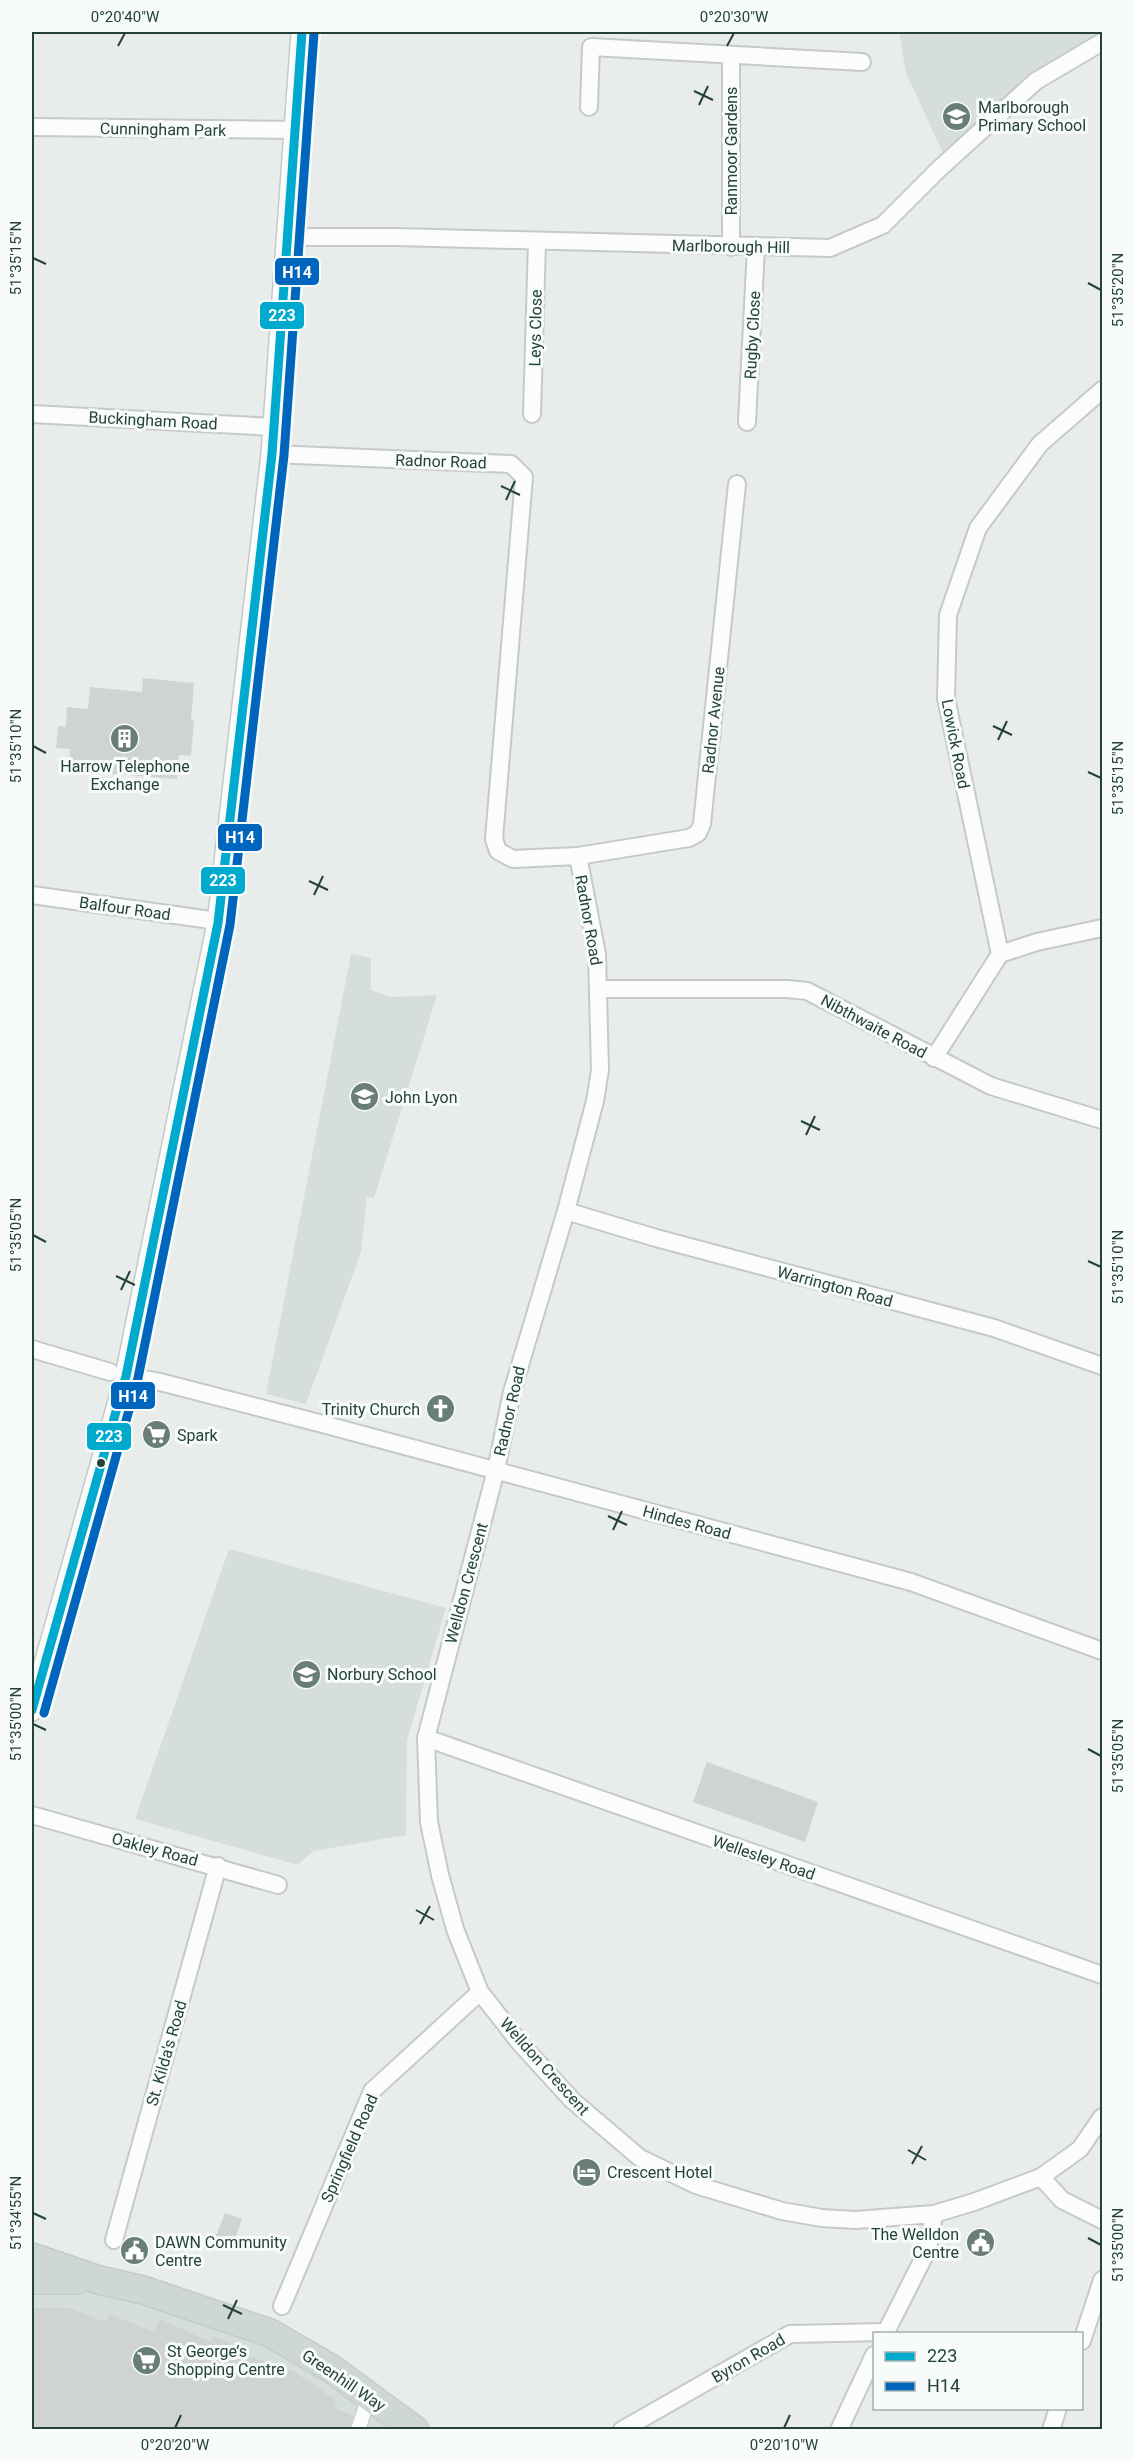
<svg xmlns="http://www.w3.org/2000/svg" width="1134" height="2461" viewBox="0 0 1134 2461" font-family="Roboto,sans-serif">
<style>
.built{fill:#d6dedb}
.building{fill:#cfd4d2}
.lines{fill:none;stroke-linecap:round;stroke-linejoin:round}
.pedestrian-casing{stroke:#c5cac8;stroke-width:16}
.minor-casing{stroke:#c5cac8;stroke-width:20}
.tertiary-casing{stroke:#c5cac8;stroke-width:24}
.primary-casing{stroke:#c3ccc9;stroke-width:30}
.pedestrian{stroke:#fcfcfc;stroke-width:14}
.minor{stroke:#fcfcfc;stroke-width:16}
.tertiary{stroke:#fcfcfc;stroke-width:21}
.primary{stroke:#cfd7d5;stroke-width:27}
.bus-1-casing{stroke:#f7fbf9;stroke-width:14}
.bus-2-casing{stroke:#f7fbf9;stroke-width:14}
.bus-1{stroke:#00a9ce;stroke-width:9}
.bus-2{stroke:#0065bd;stroke-width:9}
.ticks{fill:none;stroke:#24423a;stroke-width:2}
.bus-dot{fill:#24423a;stroke:#f7fbf9;stroke-width:2}
.labels{text-anchor:middle;stroke-width:6;stroke-linejoin:round;paint-order:stroke}
.poi-label{font-size:16px;fill:#24423a;stroke:#f7fbf9;text-anchor:start}
.street-label{font-size:16px;fill:#24423a;stroke:#f7fbf9}
.line-badge{stroke:#f7fbf9;stroke-width:2}
.badge-label{font-size:16px;text-anchor:middle;font-weight:bold;fill:#fff}
.neatline{fill:none;stroke:#24423a;stroke-width:2}
.ticks-label{font-size:15px;text-anchor:middle;fill:#24423a}
</style>
<rect width="100%" height="100%" fill="#e8edeb"/>
<g class="built">
<polygon points="899,32 1102,32 1102,38 1034,79 943,153 906,73"/>
<polygon points="351,954 371,958 371,990 391,997 437,995 374,1198 367,1197 361,1252 306,1404 266,1394"/>
<polygon points="229,1549 446,1608 407,1740 406,1835 313,1851 298,1865 135,1819"/>
<polygon points="103,2288 261,2341 407,2429 32,2429 32,2291"/>
</g>
<g class="building">
<polygon points="143,678 194,683 191,719 194,720 191,756 179,755 177,779 69,770 70,749 56,748 58,726 66,727 67,707 88,709 90,687 142,692"/>
<polygon points="707,1762 818,1802 805,1842 693,1802"/>
<polygon points="225,2213 242,2219 233,2244 215,2238"/>
<polygon points="32,2308 70,2308 105,2322 109,2314 155,2332 160,2319 211,2342 213,2336 231,2343 229,2349 293,2371 336,2400 333,2407 353,2416 349,2430 32,2430"/>
</g>
<g class="lines">
<defs>
<polyline id="pedestrian" points="358,2430 369,2397"/>
<g id="minor">
<polyline points="589,107 591,47 862,62"/>
<polyline points="32,127 295,130"/>
<polyline points="287,237 396,237 830,248 883,225 939,169 1036,81 1102,42"/>
<polyline points="731,247 731,56"/>
<polyline points="32,414 274,427"/>
<polyline points="532,414 537,241"/>
<polyline points="747,422 756,247"/>
<polyline points="272,454 511,464 524,477 494,839 498,851 513,859 578,856 597,954 600,1070 595,1101 566,1211 512,1392 496,1470 426,1738 429,1822 440,1875 455,1929 480,1992 520,2043 572,2100 640,2158 696,2185 782,2211 822,2218 855,2220 934,2214 974,2202 1041,2177 1080,2149 1102,2117"/>
<polyline points="578,856 689,838 698,833 702,824 737,484"/>
<polyline points="32,895 218,921"/>
<polyline points="1000,954 1037,942 1102,928"/>
<polyline points="599,989 787,989 807,991 991,1086 1102,1120"/>
<polyline points="934,1058 1000,954 946,698 948,615 978,528 1040,444 1102,390"/>
<polyline points="566,1211 656,1238 994,1328 1102,1366"/>
<polyline points="32,1349 110,1372"/>
<polyline points="126,1376 160,1382 319,1423 911,1582 1102,1651"/>
<polyline points="426,1738 1102,1975"/>
<polyline points="32,1815 278,1885"/>
<polyline points="1041,2177 1062,2200 1102,2220"/>
<polyline points="114,2240 218,1866"/>
<polyline points="282,2306 372,2091 480,1992"/>
<polyline points="885,2334 928,2249 934,2214"/>
<polyline points="1082,2341 1102,2280"/>
<polyline points="622,2430 790,2334 885,2332"/>
<polyline points="839,2430 874,2355"/>
<polyline points="1051,2430 1058,2408"/>
</g>
<polyline id="tertiary" points="32,1710 126,1376 218,923 272,454 302,32"/>
<g id="primary">
<polyline points="32,2257 99,2280 143,2290 270,2333 332,2369 415,2430"/>
<polyline points="32,2280 77,2280"/>
</g>
</defs>
<use href="#pedestrian" class="pedestrian-casing"/>
<use href="#minor" class="minor-casing"/>
<use href="#tertiary" class="tertiary-casing"/>
<use href="#primary" class="primary-casing"/>
<use href="#pedestrian" class="pedestrian"/>
<use href="#minor" class="minor"/>
<use href="#tertiary" class="tertiary"/>
<use href="#primary" class="primary"/>
<defs>
<polyline id="bus-1" points="32,1710 126,1376 218,923 272,454 302,32"/>
<polyline id="bus-2" points="44,1713 138,1378 230,925 284,455 314,33"/>
</defs>
<use href="#bus-1" class="bus-1-casing"/>
<use href="#bus-2" class="bus-2-casing"/>
<use href="#bus-1" class="bus-1"/>
<use href="#bus-2" class="bus-2"/>
</g>
<path class="ticks" d="M118 46 125 33M727 46 734 33M694 91 713 100M699 105 708 86M33 258 46 264M1088 283 1101 290M501 486 520 495M506 500 515 481M993 726 1012 735M998 740 1007 721M33 746 46 753M1088 772 1101 778M309 881 328 890M314 895 323 876M801 1121 820 1130M806 1135 815 1116M33 1235 46 1242M1088 1261 1101 1267M116 1276 135 1285M121 1290 130 1271M608 1516 627 1525M613 1530 622 1511M33 1724 46 1730M1088 1749 1101 1756M416 1910 434 1920M420 1924 430 1906M908 2150 926 2160M912 2164 922 2146M33 2213 46 2219M1088 2238 1101 2245M223 2305 242 2314M228 2319 237 2300M175 2428 181 2415M784 2428 790 2415"/>
<defs>
<symbol id="school-disc" viewBox="-11 -11 22 22"><circle r="9.5" fill="#697e78" stroke="#f7fbf9"/><path d="M0-5L7-2L0 1L-7-2ZM-4 1L0 2.5L4 1V4Q0 6-4 4Z" fill="#fff"/></symbol>
<symbol id="building-disc" viewBox="-11 -11 22 22"><circle r="9.5" fill="#697e78" stroke="#f7fbf9"/><path d="M-4-6H4V6H1V3H-1V6H-4ZM-2.5-4.3h1.7v1.8h-1.7ZM.8-4.3h1.7v1.8H.8ZM-2.5-1h1.7V.8h-1.7ZM.8-1h1.7V.8H.8Z" fill="#fff"/></symbol>
<symbol id="church-disc" viewBox="-11 -11 22 22"><circle r="9.5" fill="#697e78" stroke="#f7fbf9"/><path d="M-1.2-6h2.4v3.5h3.3v2.4h-3.3V6h-2.4V-.1h-3.3v-2.4h3.3Z" fill="#fff"/></symbol>
<symbol id="supermarket-disc" viewBox="-11 -11 22 22"><circle r="9.5" fill="#697e78" stroke="#f7fbf9"/><path d="M-6-5.5h2.5l.6 2H6L4.5 2H-2.5L-4.4-4H-6ZM-1.5 3.2a1.3 1.3 0 1 0 .1 0ZM3 3.2a1.3 1.3 0 1 0 .1 0Z" fill="#fff"/></symbol>
<symbol id="hotel-disc" viewBox="-11 -11 22 22"><circle r="9.5" fill="#697e78" stroke="#f7fbf9"/><path d="M-6-4.5h1.5V1H6V5H4.5V3h-9V5H-6ZM-4 0a1.8 1.8 0 1 1 3.6 0ZM.5 0V-2.5h3Q6-2.5 6 0Z" fill="#fff"/></symbol>
<symbol id="civic-disc" viewBox="-11 -11 22 22"><circle r="9.5" fill="#697e78" stroke="#f7fbf9"/><path d="M-.6-6.5H3V-4.5H.6V-3L4-1V1h2V6H-6V1h2V-1L-.6-3ZM-1.2 2.5V6h2.4V2.5Z" fill="#fff"/></symbol>
</defs>
<g fill-rule="evenodd">
<use href="#school-disc" x="940" y="100" width="33" height="33"/>
<use href="#building-disc" x="108" y="722" width="33" height="33"/>
<use href="#school-disc" x="348" y="1080" width="33" height="33"/>
<use href="#church-disc" x="424" y="1392" width="33" height="33"/>
<use href="#supermarket-disc" x="140" y="1418" width="33" height="33"/>
<use href="#school-disc" x="290" y="1658" width="33" height="33"/>
<use href="#hotel-disc" x="570" y="2156" width="33" height="33"/>
<use href="#civic-disc" x="964" y="2226" width="33" height="33"/>
<use href="#civic-disc" x="118" y="2234" width="33" height="33"/>
<use href="#supermarket-disc" x="130" y="2344" width="33" height="33"/>
</g>
<circle class="bus-dot" cx="101" cy="1463" r="5"/>
<g class="labels">
<g class="poi-label">
<text x="978" y="113">Marlborough<tspan x="978" dy="18">Primary School</tspan></text>
<text x="125" y="772" text-anchor="middle">Harrow Telephone<tspan x="125" dy="18">Exchange</tspan></text>
<text x="385" y="1103">John Lyon</text>
<text x="420" y="1415" text-anchor="end">Trinity Church</text>
<text x="177" y="1441">Spark</text>
<text x="327" y="1680">Norbury School</text>
<text x="607" y="2178">Crescent Hotel</text>
<text x="959" y="2240" text-anchor="end">The Welldon<tspan x="959" dy="18">Centre</tspan></text>
<text x="155" y="2248">DAWN Community<tspan x="155" dy="18">Centre</tspan></text>
<text x="167" y="2357">St George’s<tspan x="167" dy="18">Shopping Centre</tspan></text>
</g>
<g class="street-label">
<text transform="translate(163 129) rotate(1)" y="6">Cunningham Park</text>
<text transform="translate(731 151) rotate(-90)" y="6">Ranmoor Gardens</text>
<text transform="translate(731 246) rotate(1)" y="6">Marlborough Hill</text>
<text transform="translate(535 328) rotate(-89)" y="6">Leys Close</text>
<text transform="translate(752 335) rotate(-87)" y="6">Rugby Close</text>
<text transform="translate(153 420) rotate(3)" y="6">Buckingham Road</text>
<text transform="translate(441 461) rotate(2)" y="6">Radnor Road</text>
<text transform="translate(713 720) rotate(-84)" y="6">Radnor Avenue</text>
<text transform="translate(956 744) rotate(79)" y="6">Lowick Road</text>
<text transform="translate(125 908) rotate(8)" y="6">Balfour Road</text>
<text transform="translate(589 920) rotate(80)" y="6">Radnor Road</text>
<text transform="translate(874 1026) rotate(28)" y="6">Nibthwaite Road</text>
<text transform="translate(835 1286) rotate(15)" y="6">Warrington Road</text>
<text transform="translate(509 1411) rotate(-77)" y="6">Radnor Road</text>
<text transform="translate(687 1522) rotate(15)" y="6">Hindes Road</text>
<text transform="translate(466 1583) rotate(-75)" y="6">Welldon Crescent</text>
<text transform="translate(155 1849) rotate(15)" y="6">Oakley Road</text>
<text transform="translate(764 1857) rotate(19)" y="6">Wellesley Road</text>
<text transform="translate(166 2053) rotate(-74)" y="6">St. Kilda's Road</text>
<text transform="translate(545 2066) rotate(48)" y="6">Welldon Crescent</text>
<text transform="translate(349 2148) rotate(-66)" y="6">Springfield Road</text>
<text transform="translate(748 2358) rotate(-30)" y="6">Byron Road</text>
<text transform="translate(344 2380) rotate(34)" y="6">Greenhill Way</text>
</g>
</g>
<g class="line-badge">
<rect x="274" y="257" width="46" height="29" rx="6" fill="#0065bd"/>
<rect x="259" y="301" width="46" height="29" rx="6" fill="#00a9ce"/>
<rect x="217" y="823" width="46" height="29" rx="6" fill="#0065bd"/>
<rect x="200" y="866" width="46" height="29" rx="6" fill="#00a9ce"/>
<rect x="110" y="1381" width="46" height="29" rx="6" fill="#0065bd"/>
<rect x="86" y="1422" width="46" height="29" rx="6" fill="#00a9ce"/>
</g>
<g class="badge-label">
<text x="297" y="278">H14</text>
<text x="282" y="321">223</text>
<text x="240" y="843">H14</text>
<text x="223" y="886">223</text>
<text x="133" y="1402">H14</text>
<text x="109" y="1442">223</text>
</g>
<rect width="1134" height="2461" fill="none" stroke="#f7fbf9" stroke-width="66"/>
<rect x="873" y="2332" width="210" height="78" fill="#f7fbf9" stroke="#a3b1ad" stroke-width="1.5"/>
<rect x="885" y="2352" width="30" height="9" fill="#00a9ce" stroke="#a3b1ad" stroke-width="1.5"/>
<text x="927" y="2362" font-size="18" fill="#24423a">223</text>
<rect x="885" y="2382" width="30" height="9" fill="#0065bd" stroke="#a3b1ad" stroke-width="1.5"/>
<text x="927" y="2392" font-size="18" fill="#24423a">H14</text>
<rect x="33" y="33" width="1068" height="2395" class="neatline"/>
<g class="ticks-label">
<text x="125" y="22">0°20'40"W</text>
<text x="734" y="22">0°20'30"W</text>
<text transform="translate(16 258) rotate(-90)" y="5">51°35'15"N</text>
<text transform="translate(1118 290) rotate(-90)" y="5">51°35'20"N</text>
<text transform="translate(16 746) rotate(-90)" y="5">51°35'10"N</text>
<text transform="translate(1118 778) rotate(-90)" y="5">51°35'15"N</text>
<text transform="translate(16 1235) rotate(-90)" y="5">51°35'05"N</text>
<text transform="translate(1118 1267) rotate(-90)" y="5">51°35'10"N</text>
<text transform="translate(16 1724) rotate(-90)" y="5">51°35'00"N</text>
<text transform="translate(1118 1756) rotate(-90)" y="5">51°35'05"N</text>
<text transform="translate(16 2213) rotate(-90)" y="5">51°34'55"N</text>
<text transform="translate(1118 2245) rotate(-90)" y="5">51°35'00"N</text>
<text x="175" y="2450">0°20'20"W</text>
<text x="784" y="2450">0°20'10"W</text>
</g>
</svg>
